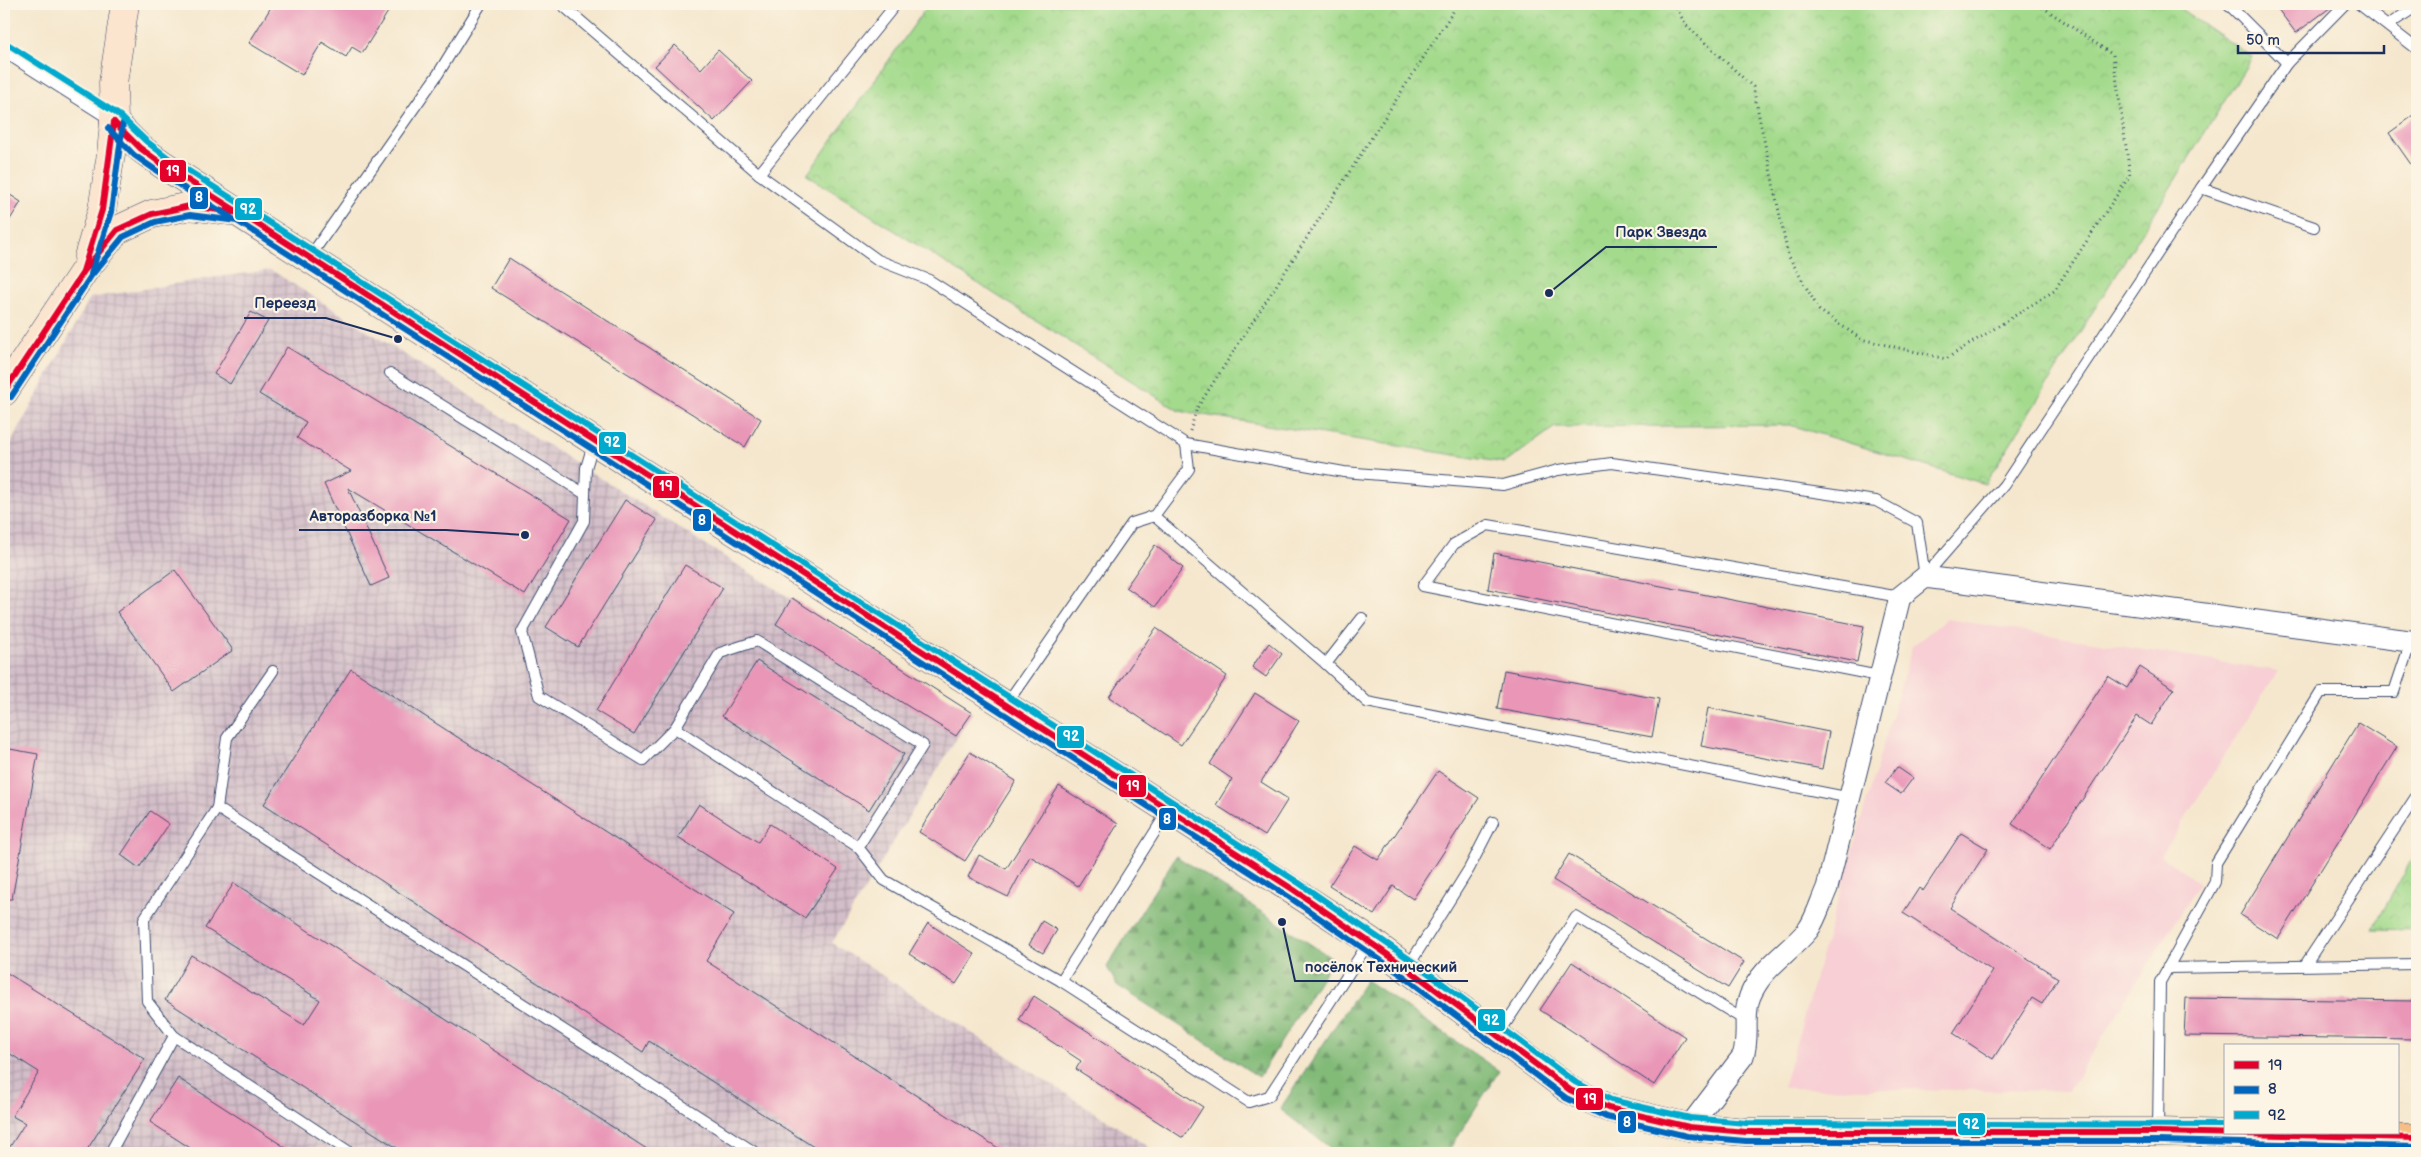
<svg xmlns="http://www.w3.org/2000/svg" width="2421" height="1157" viewBox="0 0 2421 1157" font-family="'Balsamiq Sans',sans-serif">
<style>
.built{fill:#f7cfd4}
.industrial{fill:url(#industrial-grid)}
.forest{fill:url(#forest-firs);stroke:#4e746b}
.park{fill:url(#park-crowns);stroke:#5f8475}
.building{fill:#e996b7}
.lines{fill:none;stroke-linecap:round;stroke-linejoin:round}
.service-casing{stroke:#3c4b6f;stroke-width:12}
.minor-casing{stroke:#3c4b6f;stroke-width:23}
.secondary-casing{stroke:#3c4b6f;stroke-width:29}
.primary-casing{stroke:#3c4b6f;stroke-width:29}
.path{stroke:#3c4b6f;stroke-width:3;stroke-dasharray:1 4;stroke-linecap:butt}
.service{stroke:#fff;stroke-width:10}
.minor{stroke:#fff;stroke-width:21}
.secondary{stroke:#fbe5cf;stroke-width:28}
.primary{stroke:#f6be87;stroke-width:28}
.bus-1-casing{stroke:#fcf5e5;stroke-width:10}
.bus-2-casing{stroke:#fcf5e5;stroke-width:10}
.bus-3-casing{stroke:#fcf5e5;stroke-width:10}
.bus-1{stroke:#e4002b;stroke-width:6}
.bus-2{stroke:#0065bd;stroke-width:6}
.bus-3{stroke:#00a9ce;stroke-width:6}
.leader{fill:none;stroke:#1b2f5e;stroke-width:2}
.callout-dot{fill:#1b2f5e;stroke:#fcf5e5;stroke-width:2}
.callout-label{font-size:15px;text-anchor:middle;font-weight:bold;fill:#1b2f5e;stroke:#fcf5e5;stroke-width:4.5;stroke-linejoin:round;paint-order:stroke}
.line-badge{stroke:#fcf5e5;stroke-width:2}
.badge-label{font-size:14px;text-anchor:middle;font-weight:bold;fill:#fff}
</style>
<defs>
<pattern id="industrial-grid" width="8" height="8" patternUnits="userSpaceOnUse" patternTransform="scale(1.25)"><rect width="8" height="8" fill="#d2bdc8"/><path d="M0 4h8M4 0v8" fill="none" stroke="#aa9aa6"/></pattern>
<pattern id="forest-firs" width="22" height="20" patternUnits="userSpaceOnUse" patternTransform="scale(1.25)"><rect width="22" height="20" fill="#82ba78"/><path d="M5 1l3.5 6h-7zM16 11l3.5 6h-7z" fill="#6a9866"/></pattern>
<pattern id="park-crowns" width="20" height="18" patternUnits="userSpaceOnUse" patternTransform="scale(1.25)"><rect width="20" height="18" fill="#a3da8c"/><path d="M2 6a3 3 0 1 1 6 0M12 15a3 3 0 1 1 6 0" fill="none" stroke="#8cbb7b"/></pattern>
</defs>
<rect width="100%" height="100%" fill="#fcf5e5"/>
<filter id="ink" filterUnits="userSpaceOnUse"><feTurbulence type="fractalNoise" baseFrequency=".02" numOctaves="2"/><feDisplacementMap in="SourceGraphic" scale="10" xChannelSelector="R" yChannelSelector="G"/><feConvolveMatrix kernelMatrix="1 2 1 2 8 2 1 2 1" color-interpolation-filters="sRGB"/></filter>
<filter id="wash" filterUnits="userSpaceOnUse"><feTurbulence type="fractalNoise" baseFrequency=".0096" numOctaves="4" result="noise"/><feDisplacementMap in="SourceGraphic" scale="20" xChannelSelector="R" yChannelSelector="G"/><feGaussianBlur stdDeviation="1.12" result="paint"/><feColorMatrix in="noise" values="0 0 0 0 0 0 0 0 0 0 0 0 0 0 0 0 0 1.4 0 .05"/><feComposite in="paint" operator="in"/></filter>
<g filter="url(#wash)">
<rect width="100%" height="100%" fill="#f5e7cd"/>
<polygon class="built" points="1947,619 2278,671 2161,856 2199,883 2069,1091 1783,1088 1912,646"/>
<polygon class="industrial" points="271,270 972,713 832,943 1158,1153 4,1153 4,456 90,298 210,278"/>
<g class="forest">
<polygon points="1176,856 1333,959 1259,1077 1117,985 1107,967"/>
<polygon points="1366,980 1499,1071 1447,1153 1337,1153 1280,1109"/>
</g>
<g class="park">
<polygon points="929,4 2173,4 2252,57 1985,484 1790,425 1555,427 1505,463 1179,411 807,175"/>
<polygon points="2417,850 2417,930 2373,929"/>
</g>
<g id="blocks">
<g class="building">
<polygon points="273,4 393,4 362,53 352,47 346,57 322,42 302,75 249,43"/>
<polygon points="2274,4 2335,4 2296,33"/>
<polygon points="675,45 701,69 718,50 752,81 714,121 655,66"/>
<polygon points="2417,113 2417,173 2389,133"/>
<polygon points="4,191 21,202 4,229"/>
<polygon points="509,258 761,419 745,447 491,288"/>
<polygon points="251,312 268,321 230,384 214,374"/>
<polygon points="287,347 571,519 525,595 348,488 389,578 371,586 324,484 351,471 297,438 306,422 259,394"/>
<polygon points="625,500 657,520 578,647 546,627"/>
<polygon points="1155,545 1183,568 1155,607 1126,587"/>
<polygon points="1494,553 1864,626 1857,662 1488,589"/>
<polygon points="685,565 723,588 634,734 596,711"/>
<polygon points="175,570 233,650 174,692 117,612"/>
<polygon points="792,598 972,713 956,736 776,624"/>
<polygon points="1156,628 1227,676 1181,745 1109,697"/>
<polygon points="1269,643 1282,654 1266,677 1252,667"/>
<polygon points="757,661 904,754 869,810 722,716"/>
<polygon points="2140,667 2174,689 2151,725 2137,716 2050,849 2012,824 2108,676 2127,688"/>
<polygon points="351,669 734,914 706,961 1006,1153 823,1153 649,1041 643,1052 264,804"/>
<polygon points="1504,670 1659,699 1652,737 1497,709"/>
<polygon points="1255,693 1299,721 1261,782 1288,799 1265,836 1216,805 1232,779 1210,764"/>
<polygon points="1708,708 1829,732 1822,769 1701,746"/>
<polygon points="2358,723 2397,747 2278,939 2240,915"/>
<polygon points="4,748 38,754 12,899 4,899"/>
<polygon points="970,752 1016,781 965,861 919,832"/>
<polygon points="1897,767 1913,778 1901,794 1885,783"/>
<polygon points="1438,771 1479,798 1413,899 1393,886 1374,915 1329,886 1355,846 1378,860"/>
<polygon points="1059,786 1118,824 1078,886 1030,856 1008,897 968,877 979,855 1006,869"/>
<polygon points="699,804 758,842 770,824 838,869 805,918 678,837"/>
<polygon points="150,811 169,824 139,868 121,855"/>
<polygon points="1961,833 1988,849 1950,908 2058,978 2042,1004 2032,998 1993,1059 1953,1033 1993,971 1903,913 1919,888 1923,891"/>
<polygon points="1569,854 1744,962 1728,988 1553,880"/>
<polygon points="234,883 653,1153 405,1153 165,1000 191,955 304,1025 320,1000 205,928"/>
<polygon points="1042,921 1057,930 1043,953 1029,945"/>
<polygon points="928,923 975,954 956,984 909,954"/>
<polygon points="1572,962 1685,1037 1654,1085 1540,1010"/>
<polygon points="4,971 145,1059 85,1153 6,1153 25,1123 12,1116 39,1072 4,1050"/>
<polygon points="1034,996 1203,1107 1183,1138 1076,1069 1081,1061 1019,1020"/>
<polygon points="2186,998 2417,1001 2417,1039 2184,1036"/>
<polygon points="178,1078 294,1153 198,1153 150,1122"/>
</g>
</g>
</g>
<g filter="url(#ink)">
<use href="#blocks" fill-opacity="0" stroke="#3c4b6f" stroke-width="1"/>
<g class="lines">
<defs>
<g id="service">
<polyline points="561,4 759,174 896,4"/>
<polyline points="2228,4 2287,63 2345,4"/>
<polyline points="2359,4 2417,49"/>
<polyline points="2388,25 2417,6"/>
<polyline points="4,52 111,120"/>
<polyline points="759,174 878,260 929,280 1186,444 1344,472 1503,485 1558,470 1612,463 1876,501 1917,523 1925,577"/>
<polyline points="2201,188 2287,63"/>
<polyline points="309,258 438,74 481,4"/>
<polyline points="390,373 585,494 584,521 522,632 539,696 643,760 675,728 720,653 757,641 923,745 858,847"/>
<polyline points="585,494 586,468 594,441"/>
<polyline points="1149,517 1154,516 1189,469 1186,444"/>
<polyline points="1925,576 2004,485 2201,188 2314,227"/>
<polyline points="1326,664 1362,618"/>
<polyline points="273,671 227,738 217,808 144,919 147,1001 174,1036 351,1153"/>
<polyline points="1879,676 1423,586 1454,544 1488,525 1900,597"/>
<polyline points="1007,703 1132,523 1154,516 1326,664 1367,702 1851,798"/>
<polyline points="675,728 858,847 884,880 1061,981 1249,1102 1269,1096 1369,942"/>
<polyline points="217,808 756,1153"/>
<polyline points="2305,965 2417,795"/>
<polyline points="1408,967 1469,869 1493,822"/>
<polyline points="2167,968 2417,964"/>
<polyline points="1061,981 1168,811"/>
<polyline points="1498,1035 1576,917 1746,1021"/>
<polyline points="2158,1131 2160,982 2215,882 2216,863 2321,692 2394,692 2411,641"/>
<polyline points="110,1153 174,1036"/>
</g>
<path id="minor" d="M1689 1127 1743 1056C1750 1036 1742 1015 1750 996 1762 967 1789 953 1808 930 1816 919 1821 901 1827 888L1900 597 1925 577 2417 642"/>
<g id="secondary">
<polyline points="114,122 140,148 162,164 1228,848 1370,941 1570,1090 1608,1108 1689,1127 1746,1132 2158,1132 2353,1137"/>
<polyline points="88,257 102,210 111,154 114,122 113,83 125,4"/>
<polyline points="4,392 84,271 117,230 152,214 190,206 231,211"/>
</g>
<polyline id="primary" points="2352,1153 2353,1137 2417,1138"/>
</defs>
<use href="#service" class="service-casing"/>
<use href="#minor" class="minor-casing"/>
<use href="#secondary" class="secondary-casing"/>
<use href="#primary" class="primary-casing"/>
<g class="path">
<polyline points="1674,4 1686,25 1753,87 1788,255 1819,310 1861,339 1946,359 2054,291 2130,175 2113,55 2038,4"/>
<polyline points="1190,431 1197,408 1458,4"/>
</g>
<use href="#service" class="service"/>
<use href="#minor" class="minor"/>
<use href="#secondary" class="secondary"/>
<use href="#primary" class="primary"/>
<defs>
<g id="bus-1">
<polyline points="114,122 140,148 162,164 238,212"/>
<polyline points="83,271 102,210 114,122"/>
<polyline points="4,392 84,271 117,230 152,214 190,206 240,213 1294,890 1407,968 1570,1090 1608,1108 1689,1127 1746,1132 2158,1132 2417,1138"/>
</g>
<g id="bus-2">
<polyline points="108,128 134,155 157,171 233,219"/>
<polyline points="91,274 111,212 123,123"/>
<polyline points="11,397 91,276 123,237 155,222 190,215 237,221 1289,897 1402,975 1566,1098 1606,1117 1687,1136 1746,1141 2158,1141 2417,1147"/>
</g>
<polyline id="bus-3" points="9,45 119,115 146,141 167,157 1299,883 1412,961 1575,1082 1611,1100 1690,1118 1746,1123 2225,1125"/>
</defs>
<use href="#bus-1" class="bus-1-casing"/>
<use href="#bus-2" class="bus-2-casing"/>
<use href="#bus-3" class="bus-3-casing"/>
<use href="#bus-1" class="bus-1"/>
<use href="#bus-2" class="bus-2"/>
<use href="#bus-3" class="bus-3"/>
</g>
</g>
<path class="leader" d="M1549 293L1606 247H1717M398 339L326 318H244M525 535L446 530H299M1282 922L1295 981H1468"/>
<g class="callout-dot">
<circle cx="1549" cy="293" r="5"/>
<circle cx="398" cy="339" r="5"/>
<circle cx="525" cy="535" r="5"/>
<circle cx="1282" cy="922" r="5"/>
</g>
<g class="callout-label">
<text x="1661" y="237">Парк Звезда</text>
<text x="285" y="308">Переезд</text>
<text x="373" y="521">Авторазборка №1</text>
<text x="1381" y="972">посёлок Технический</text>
</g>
<g class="line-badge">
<rect x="159" y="159" width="28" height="24" rx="5" fill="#e4002b"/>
<rect x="189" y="186" width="20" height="24" rx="5" fill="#0065bd"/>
<rect x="234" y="197" width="29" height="24" rx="5" fill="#00a9ce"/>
<rect x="598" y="431" width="29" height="24" rx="5" fill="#00a9ce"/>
<rect x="652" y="475" width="28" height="24" rx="5" fill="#e4002b"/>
<rect x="692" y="508" width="20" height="24" rx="5" fill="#0065bd"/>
<rect x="1056" y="725" width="29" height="24" rx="5" fill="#00a9ce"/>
<rect x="1118" y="774" width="29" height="24" rx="5" fill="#e4002b"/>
<rect x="1158" y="807" width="19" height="24" rx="5" fill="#0065bd"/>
<rect x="1477" y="1008" width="29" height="24" rx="5" fill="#00a9ce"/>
<rect x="1575" y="1087" width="29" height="24" rx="5" fill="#e4002b"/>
<rect x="1617" y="1110" width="20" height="24" rx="5" fill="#0065bd"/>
<rect x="1957" y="1112" width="29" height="24" rx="5" fill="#00a9ce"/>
</g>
<g class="badge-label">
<text x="173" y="176">19</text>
<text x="199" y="202">8</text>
<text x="248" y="214">92</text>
<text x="612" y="447">92</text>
<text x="666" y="491">19</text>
<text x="702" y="525">8</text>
<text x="1071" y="741">92</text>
<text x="1133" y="791">19</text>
<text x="1167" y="824">8</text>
<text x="1491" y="1025">92</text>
<text x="1590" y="1104">19</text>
<text x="1627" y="1127">8</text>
<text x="1971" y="1129">92</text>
</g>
<rect width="2421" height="1157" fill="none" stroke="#fcf5e5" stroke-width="20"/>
<rect x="2224" y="1044" width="175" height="90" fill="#fcf5e5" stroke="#a2a6af"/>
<rect x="2234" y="1061" width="25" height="8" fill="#e4002b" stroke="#a2a6af"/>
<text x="2268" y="1070" font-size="15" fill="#1b2f5e">19</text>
<rect x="2234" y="1086" width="25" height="8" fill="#0065bd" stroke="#a2a6af"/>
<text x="2268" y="1094" font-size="15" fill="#1b2f5e">8</text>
<rect x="2234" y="1111" width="25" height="8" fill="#00a9ce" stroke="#a2a6af"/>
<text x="2268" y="1120" font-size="15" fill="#1b2f5e">92</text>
<path d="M2238 45v8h146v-8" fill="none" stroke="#1b2f5e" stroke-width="2.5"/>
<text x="2246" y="45" font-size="15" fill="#1b2f5e" stroke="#fcf5e5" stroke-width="4" paint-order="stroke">50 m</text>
</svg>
